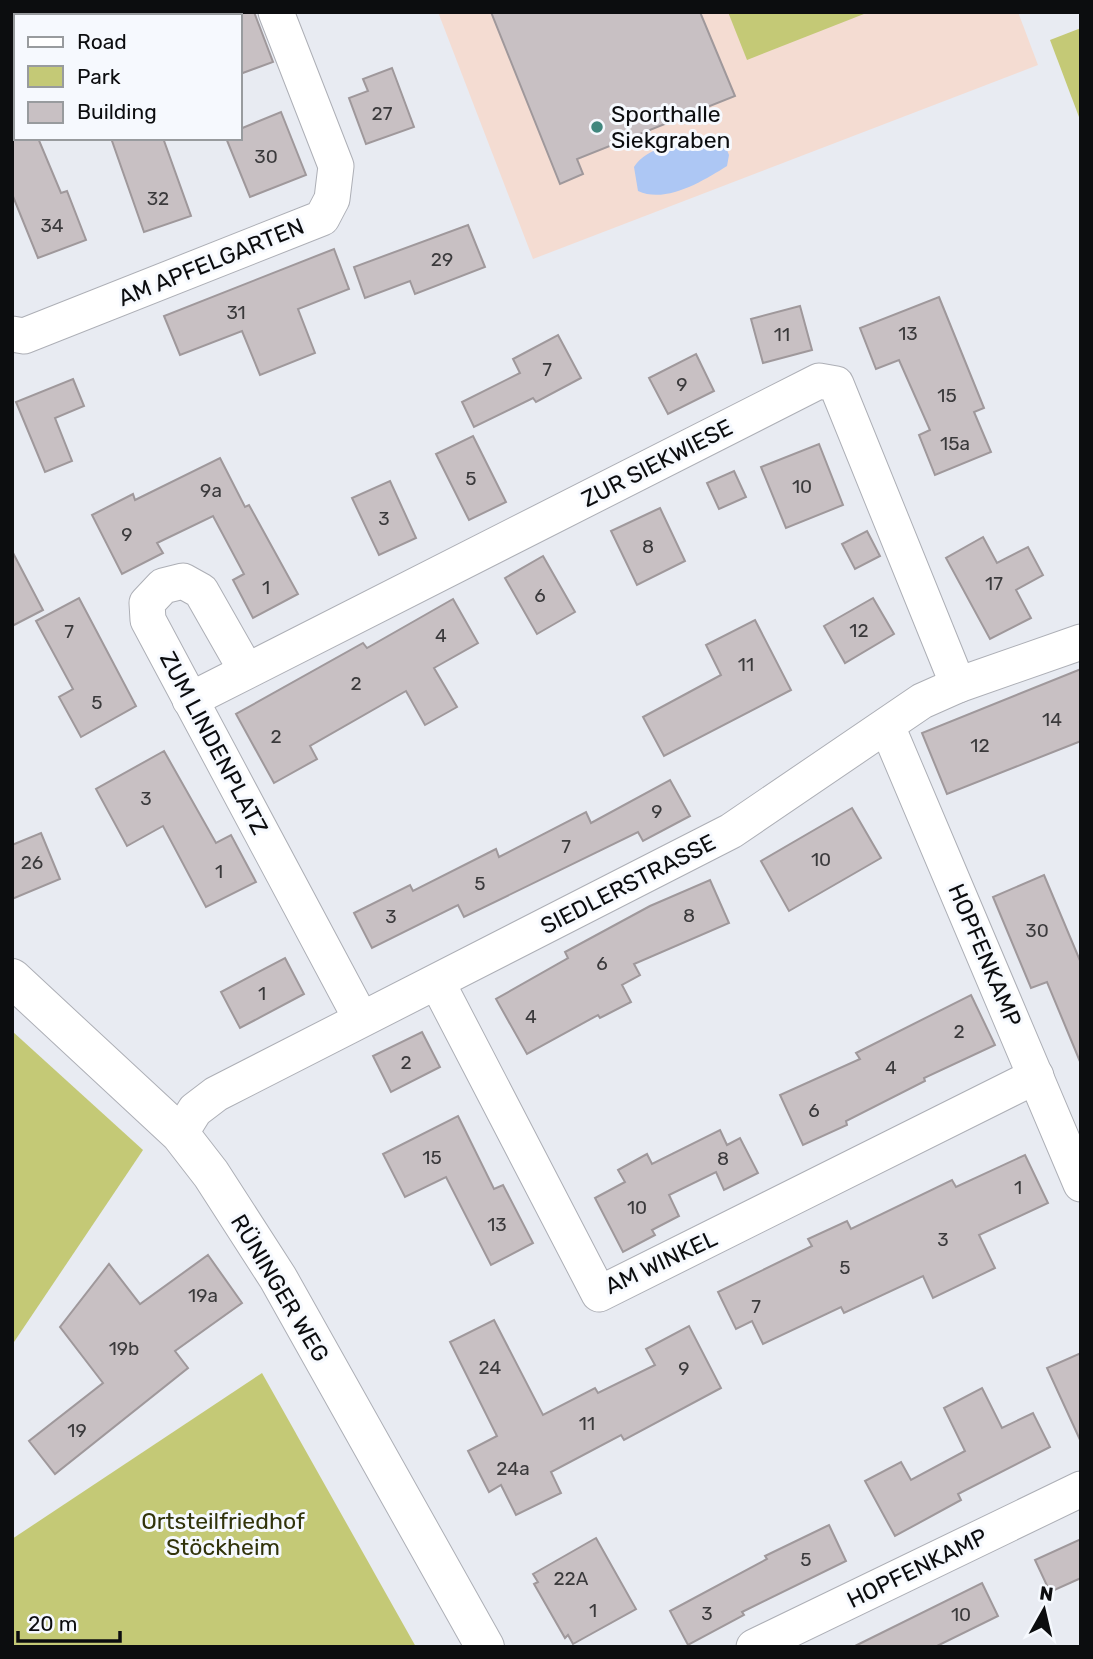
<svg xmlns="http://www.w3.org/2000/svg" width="1093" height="1659" viewBox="0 0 1093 1659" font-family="Rubik,sans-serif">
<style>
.education{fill:#f4dcd2}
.green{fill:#c4c976}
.water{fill:#adc7f4}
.building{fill:#c8c0c3;stroke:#9f989b;stroke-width:2}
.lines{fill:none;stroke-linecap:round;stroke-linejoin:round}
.minor-casing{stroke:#adafb6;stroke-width:37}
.tertiary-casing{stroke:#adafb6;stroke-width:40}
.minor{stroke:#fff;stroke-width:35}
.tertiary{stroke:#fff;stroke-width:38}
.poi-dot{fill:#41877e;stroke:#f6f9fe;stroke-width:2.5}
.labels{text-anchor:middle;stroke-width:6;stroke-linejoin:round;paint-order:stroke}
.number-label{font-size:19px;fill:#3b3a3c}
.poi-label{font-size:23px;fill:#0c0d0f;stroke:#f6f9fe;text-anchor:start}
.street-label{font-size:23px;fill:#0c0d0f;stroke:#f6f9fe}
.park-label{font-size:23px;fill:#31330a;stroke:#f6f9fe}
</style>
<rect width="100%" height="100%" fill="#e8ebf2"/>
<polygon class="education" points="438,12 1018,12 1038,65 533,259"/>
<g class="green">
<polygon points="728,12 869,12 747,60"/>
<polygon points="1081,28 1081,116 1079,117 1050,40"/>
<polygon points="12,1031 143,1150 12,1345"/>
<polygon points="262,1373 416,1647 12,1647 12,1539"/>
</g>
<path class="water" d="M697 139 725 145 729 155 727 166C703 181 666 204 638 191L634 167C647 147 675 144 697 139Z"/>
<g class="building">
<polygon points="240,12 254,12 273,62 240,74"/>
<polygon points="491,12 700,12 735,96 577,159 583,174 560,184"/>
<polygon points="392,68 414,127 366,144 349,98 368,91 363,79"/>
<polygon points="281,112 306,175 250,197 226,138 240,138 240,129"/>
<polygon points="12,138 38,138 61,193 67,191 86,240 38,258 12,194"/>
<polygon points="111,138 163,138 191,216 144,232"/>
<polygon points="468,225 485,267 415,294 410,281 365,298 354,267"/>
<polygon points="334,249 349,289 298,309 315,353 260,375 242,331 180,355 164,316"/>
<polygon points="939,297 984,408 974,412 991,452 935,475 919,435 930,430 899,360 876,369 860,328"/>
<polygon points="800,306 812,350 763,363 751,319"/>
<polygon points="558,335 581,378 536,402 533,398 474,427 462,402 520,373 513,359"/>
<polygon points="696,354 714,391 668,414 649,378"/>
<polygon points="73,379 84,406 55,418 72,461 45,472 16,402"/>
<polygon points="473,436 506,502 469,520 436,454"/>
<polygon points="819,444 843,505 786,528 761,467"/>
<polygon points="220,458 245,507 249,505 298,594 253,618 233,580 244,574 213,516 157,543 163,553 122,574 92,515 133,494 135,500"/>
<polygon points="734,471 746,497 719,509 707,483"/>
<polygon points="390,481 416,538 379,555 352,498"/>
<polygon points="660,508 685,561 637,585 611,531"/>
<polygon points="867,531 880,556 855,569 842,544"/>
<polygon points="983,537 997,563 1028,547 1043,575 1016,590 1031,618 990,639 946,558"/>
<polygon points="12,551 43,610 12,626"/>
<polygon points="543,556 575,612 537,634 505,578"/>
<polygon points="79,598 136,706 81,737 59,697 73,689 36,621"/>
<polygon points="873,598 894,634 845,663 824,626"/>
<polygon points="453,599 478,643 434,668 457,707 425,725 406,691 310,746 317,759 274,783 236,714 363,643 367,648"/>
<polygon points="755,620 791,690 664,756 643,717 721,675 706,645"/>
<polygon points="1081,669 1081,741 947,794 922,733"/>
<polygon points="164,751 216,843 231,835 256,882 206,907 163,826 127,846 96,789"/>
<polygon points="670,780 690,816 643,841 638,832 464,917 458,905 372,948 354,913 410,885 413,891 496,849 499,857 586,812 591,823"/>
<polygon points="852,808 881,858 789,911 761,861"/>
<polygon points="41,833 60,879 12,899 12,845"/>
<polygon points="1044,875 1081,963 1081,1064 1047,982 1031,988 993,897"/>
<polygon points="710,880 729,923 634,964 640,975 622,985 631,1002 600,1018 598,1015 527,1054 496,999 568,958 565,952 650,906"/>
<polygon points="285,958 304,994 240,1028 221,992"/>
<polygon points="971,995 995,1045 924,1078 925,1081 846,1121 847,1125 803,1145 780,1095 860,1059 856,1053"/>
<polygon points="422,1032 440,1067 391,1092 373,1056"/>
<polygon points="458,1116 494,1189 503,1185 533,1243 491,1265 446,1177 405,1197 383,1154"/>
<polygon points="720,1130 727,1145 740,1138 758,1173 724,1190 716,1172 669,1195 679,1216 652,1230 655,1235 623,1252 595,1198 625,1182 618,1170 647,1154 652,1164"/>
<polygon points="1025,1155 1048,1203 979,1235 995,1268 933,1298 923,1276 844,1313 841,1307 763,1344 752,1321 736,1329 718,1292 812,1246 808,1239 847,1221 851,1229 952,1180 956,1187"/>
<polygon points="208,1255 242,1303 175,1351 188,1368 55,1474 29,1441 103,1383 60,1327 109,1264 140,1304"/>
<polygon points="494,1320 543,1415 595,1388 598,1393 655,1365 646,1349 689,1326 721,1388 624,1440 621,1435 551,1472 561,1493 516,1515 501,1485 489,1492 468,1451 497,1436 450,1342"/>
<polygon points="1081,1353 1081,1442 1047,1368"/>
<polygon points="982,1388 1002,1428 1033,1413 1050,1447 958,1494 961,1500 895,1536 865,1481 901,1462 911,1480 965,1451 944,1408"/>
<polygon points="829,1525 846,1561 742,1612 744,1615 688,1645 670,1611 767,1559 765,1556"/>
<polygon points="596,1538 636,1609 573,1644 568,1635 565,1638 534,1584 538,1582 533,1574"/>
<polygon points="1081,1539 1081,1578 1050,1592 1035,1560"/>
<polygon points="982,1583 998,1616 935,1647 853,1647"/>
</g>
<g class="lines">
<defs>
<g id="minor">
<polyline points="12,334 24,336 322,218 332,199 336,166 276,12"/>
<polyline points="246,670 201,591 183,581 163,586 147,603 148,620 361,1019"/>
<polyline points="190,700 819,381 836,384 958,685"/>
<polyline points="887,726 1081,1184"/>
<polyline points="437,982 599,1294 1036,1076"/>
<polyline points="180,1134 195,1110 216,1094 731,831 922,701 958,685 1081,642"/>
<polyline points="754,1647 1081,1489"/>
</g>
<polyline id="tertiary" points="12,978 180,1134 211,1174 278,1278 485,1647"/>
</defs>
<use href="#minor" class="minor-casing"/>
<use href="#tertiary" class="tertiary-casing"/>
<use href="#minor" class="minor"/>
<use href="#tertiary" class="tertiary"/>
</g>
<circle class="poi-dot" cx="597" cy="127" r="7"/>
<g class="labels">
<g class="number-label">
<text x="382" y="120">27</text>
<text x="266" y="163">30</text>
<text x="158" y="205">32</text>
<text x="52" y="232">34</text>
<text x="442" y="266">29</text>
<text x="236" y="319">31</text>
<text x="908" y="340">13</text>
<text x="782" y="341">11</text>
<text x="547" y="376">7</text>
<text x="682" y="391">9</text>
<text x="947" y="402">15</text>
<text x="955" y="450">15a</text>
<text x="471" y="485">5</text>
<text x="802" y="493">10</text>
<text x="211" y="497">9a</text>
<text x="384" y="525">3</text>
<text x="127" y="541">9</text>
<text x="648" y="553">8</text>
<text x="994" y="590">17</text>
<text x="266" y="594">1</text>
<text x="540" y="602">6</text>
<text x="859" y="637">12</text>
<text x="69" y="638">7</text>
<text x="441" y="642">4</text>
<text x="746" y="671">11</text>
<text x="356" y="690">2</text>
<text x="97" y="709">5</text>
<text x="1052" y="726">14</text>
<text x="276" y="743">2</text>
<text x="980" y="752">12</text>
<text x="146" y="805">3</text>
<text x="657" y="818">9</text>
<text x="566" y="853">7</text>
<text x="821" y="866">10</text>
<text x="32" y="869">26</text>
<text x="219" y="878">1</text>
<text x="480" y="890">5</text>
<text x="689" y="922">8</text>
<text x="391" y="923">3</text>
<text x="1037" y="937">30</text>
<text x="602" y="970">6</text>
<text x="262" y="1000">1</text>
<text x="531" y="1023">4</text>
<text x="959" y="1038">2</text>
<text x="406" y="1069">2</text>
<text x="891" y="1074">4</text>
<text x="814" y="1117">6</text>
<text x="432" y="1164">15</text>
<text x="723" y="1165">8</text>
<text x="1018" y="1194">1</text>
<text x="637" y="1214">10</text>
<text x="497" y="1231">13</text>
<text x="943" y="1246">3</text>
<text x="845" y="1274">5</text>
<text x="203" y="1302">19a</text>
<text x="756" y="1313">7</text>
<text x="124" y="1355">19b</text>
<text x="490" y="1374">24</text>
<text x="684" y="1375">9</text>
<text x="587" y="1430">11</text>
<text x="77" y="1437">19</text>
<text x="513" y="1475">24a</text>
<text x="806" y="1566">5</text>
<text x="571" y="1585">22A</text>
<text x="593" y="1617">1</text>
<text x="707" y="1620">3</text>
<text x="961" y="1621">10</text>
</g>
<g class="poi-label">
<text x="611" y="122">Sporthalle<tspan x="611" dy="26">Siekgraben</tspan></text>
</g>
<g class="street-label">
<text transform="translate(211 262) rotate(-22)" y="8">AM APFELGARTEN</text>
<text transform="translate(657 463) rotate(-27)" y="8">ZUR SIEKWIESE</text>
<text transform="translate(214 743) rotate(62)" y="8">ZUM LINDENPLATZ</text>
<text transform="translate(628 884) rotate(-27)" y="8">SIEDLERSTRASSE</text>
<text transform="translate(985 955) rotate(67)" y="8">HOPFENKAMP</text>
<text transform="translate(661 1262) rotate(-25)" y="8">AM WINKEL</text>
<text transform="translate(280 1288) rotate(59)" y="8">RÜNINGER WEG</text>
<text transform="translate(917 1568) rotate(-26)" y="8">HOPFENKAMP</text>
</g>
<g class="park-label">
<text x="223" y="1529">Ortsteilfriedhof<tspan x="223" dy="26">Stöckheim</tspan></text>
</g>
</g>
<rect width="1093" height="1659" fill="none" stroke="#0c0d0f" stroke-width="28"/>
<rect x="14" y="14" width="228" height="126" fill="#f6f9fe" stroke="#989b9e" stroke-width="2"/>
<rect x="28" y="37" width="35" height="10" fill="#ffffff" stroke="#989b9e" stroke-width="2"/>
<text x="77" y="49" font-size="21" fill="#0c0d0f">Road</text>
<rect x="28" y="66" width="35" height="21" fill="#c4c976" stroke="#989b9e" stroke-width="2"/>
<text x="77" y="84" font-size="21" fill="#0c0d0f">Park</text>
<rect x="28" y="102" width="35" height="21" fill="#c8c0c3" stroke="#989b9e" stroke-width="2"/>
<text x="77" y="119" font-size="21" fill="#0c0d0f">Building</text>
<g transform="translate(1044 1610) rotate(8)" stroke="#f6f9fe" stroke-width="5" paint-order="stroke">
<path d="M0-5L12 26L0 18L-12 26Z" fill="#0c0d0f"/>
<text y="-10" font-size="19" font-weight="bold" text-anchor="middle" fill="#0c0d0f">N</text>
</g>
<path d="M18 1631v10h102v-10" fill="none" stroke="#0c0d0f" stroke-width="3.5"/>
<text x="28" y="1631" font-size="21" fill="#0c0d0f" stroke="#f6f9fe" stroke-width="5" paint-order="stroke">20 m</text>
</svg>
